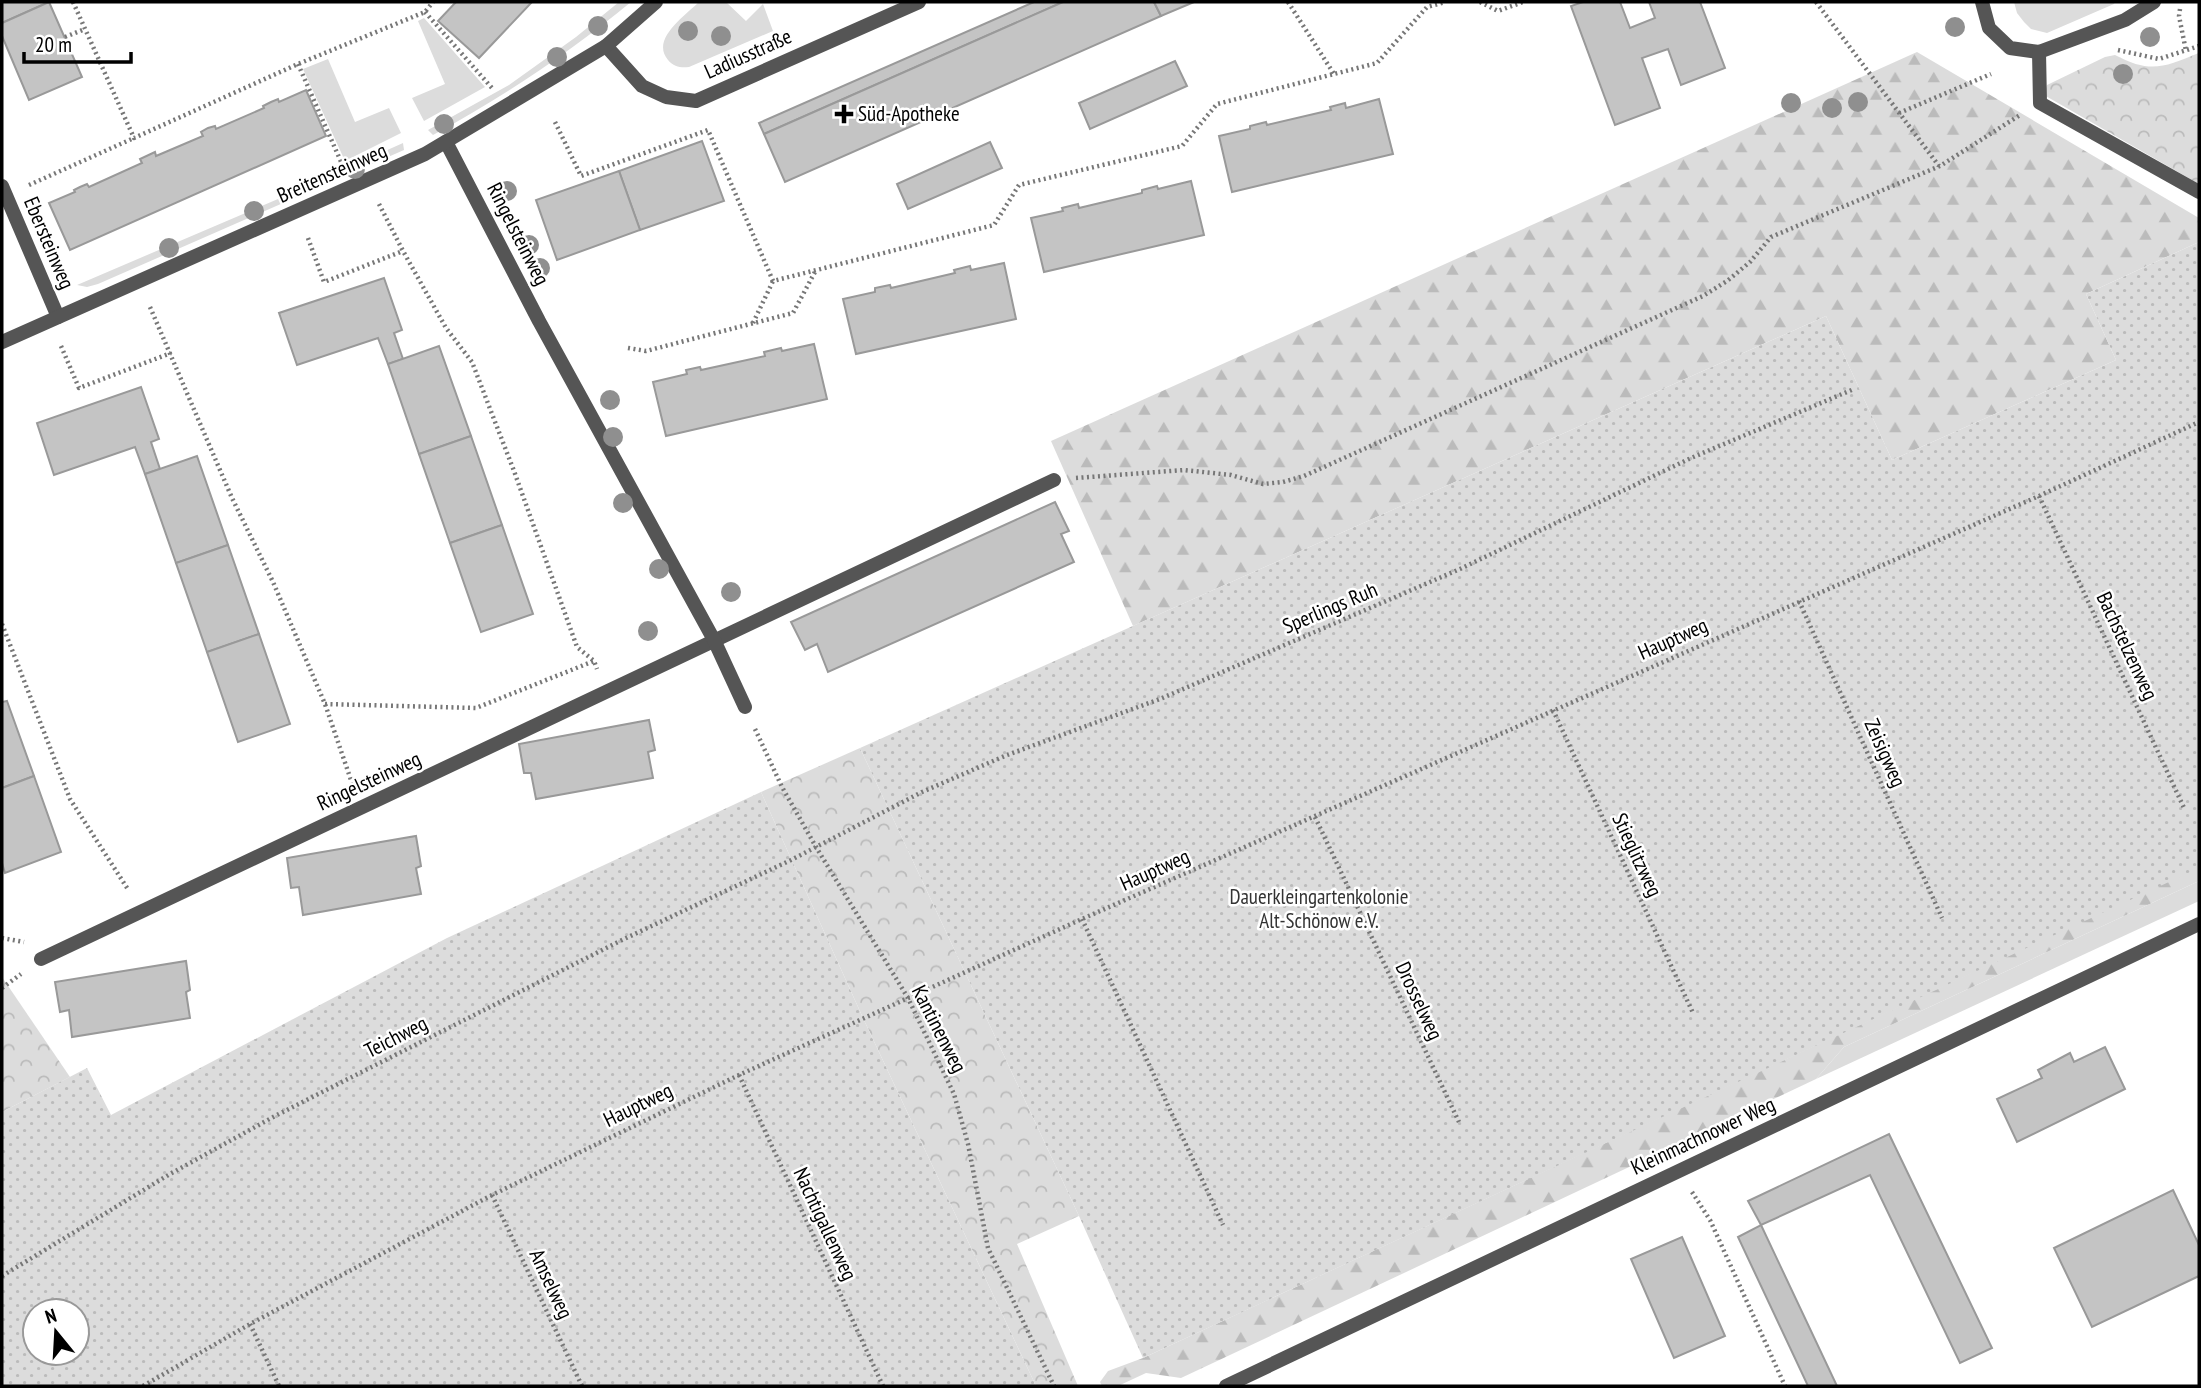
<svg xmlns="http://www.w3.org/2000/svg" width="2201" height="1388" viewBox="0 0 2201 1388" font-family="'PT Sans Narrow',sans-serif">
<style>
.grass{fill:#dcdcdc}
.forest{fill:url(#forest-firs)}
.park{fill:url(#park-crowns)}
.garden{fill:url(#garden-dots);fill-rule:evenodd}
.building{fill:#c4c4c4;stroke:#999;stroke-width:2}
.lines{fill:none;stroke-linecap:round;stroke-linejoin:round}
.path{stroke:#777;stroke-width:4.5;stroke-dasharray:2 3.5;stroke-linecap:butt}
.lane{stroke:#555;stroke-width:14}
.street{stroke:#555;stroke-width:14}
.tree{fill:#8f8f8f}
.poi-dot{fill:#000;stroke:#fff;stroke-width:2.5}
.labels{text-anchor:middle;stroke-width:5;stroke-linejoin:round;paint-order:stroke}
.street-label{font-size:21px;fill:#000;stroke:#fff}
.poi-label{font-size:21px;fill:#000;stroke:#fff;text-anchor:start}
.park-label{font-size:21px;fill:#333;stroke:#fff}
</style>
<defs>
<pattern id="forest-firs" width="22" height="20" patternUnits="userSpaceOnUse" patternTransform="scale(1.75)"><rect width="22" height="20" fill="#dcdcdc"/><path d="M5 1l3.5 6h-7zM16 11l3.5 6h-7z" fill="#bbb"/></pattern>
<pattern id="park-crowns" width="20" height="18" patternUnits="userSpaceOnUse" patternTransform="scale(1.75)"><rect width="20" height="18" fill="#dcdcdc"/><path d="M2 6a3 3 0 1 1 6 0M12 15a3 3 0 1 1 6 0" fill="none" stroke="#bbb"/></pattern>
<pattern id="garden-dots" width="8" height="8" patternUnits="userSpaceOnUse" patternTransform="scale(1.75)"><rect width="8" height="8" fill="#dcdcdc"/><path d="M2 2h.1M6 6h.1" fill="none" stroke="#bbb" stroke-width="1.8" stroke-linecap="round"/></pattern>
</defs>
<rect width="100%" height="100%" fill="#fff"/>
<g class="grass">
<path d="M619 2H631C569 53 503 97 433 135L428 130 509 85 576 37Z"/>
<path d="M699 2H726L746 21 763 4 773 31 689 67C681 68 674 67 668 60 650 39 686 15 699 2Z"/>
<polygon points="2014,2 2115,2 2114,4 2047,33 2031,29 2024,22 2017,13"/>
<polygon points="424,18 485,87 424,121 412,98 445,84 418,21"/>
<polygon points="328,59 355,122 389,108 401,133 345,161 303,69"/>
<polygon points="403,143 404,150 98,284 87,287 77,285 278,199"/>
<polygon points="2199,881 2199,901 1816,1079 1844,1047"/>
</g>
<g class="forest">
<polygon points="1917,52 2199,218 2199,242 2086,294 2116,360 1892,460 1826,316 1133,626 1051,441"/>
<polygon points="2199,867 2199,881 1844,1047 1816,1079 1181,1378 1146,1373 1118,1386 1102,1386 1100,1382 1108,1371 1143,1358"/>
</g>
<g class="park">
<path d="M2199 53V184L2044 95 2047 85 2105 57 2115 55C2151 74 2164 67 2199 53Z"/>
<polygon points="860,748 1079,1216 1017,1244 1078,1386 1036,1386 863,1018 761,792"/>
<polygon points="2,977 70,1077 2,1112"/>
</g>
<g class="garden">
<polygon points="2199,242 2199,868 1143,1358 1079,1216 860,748 1826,316 1892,460 2116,360 2086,294"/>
<path d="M761 792 863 1018 1036 1386H2V1112L87 1068 111 1115 447 938ZM35 1311H77V1353H35Z"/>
</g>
<g class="building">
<polygon points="2,2 49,2 2,23"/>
<polygon points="49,2 82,77 29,100 2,36 2,23"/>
<polygon points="456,2 532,2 479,58 438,21"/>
<polygon points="1034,2 1063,2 764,134 759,123"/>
<polygon points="1063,2 1154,2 1161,16 785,182 764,134"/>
<polygon points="1154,2 1194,2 1161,16"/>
<polygon points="1583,2 1620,2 1630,28 1655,18 1649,2 1700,2 1725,68 1681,85 1668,49 1642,58 1660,108 1615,125 1571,6"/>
<polygon points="1175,61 1187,86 1090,129 1079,103"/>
<polygon points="306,90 326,136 70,250 49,203 75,192 74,190 80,187 87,184 89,187 142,163 140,159 155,152 156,156 203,136 201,132 208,128 215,126 216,129 264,108 263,106 271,102 278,99 279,102"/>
<polygon points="1379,99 1393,154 1232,192 1219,136 1250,129 1250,126 1266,122 1267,125 1331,110 1330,107 1345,103 1346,108"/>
<polygon points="702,141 724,201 640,230 619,171"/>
<polygon points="990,142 1002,168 908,209 897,184"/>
<polygon points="619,171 640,230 557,260 536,200"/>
<polygon points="1191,181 1204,235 1044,272 1031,218 1063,211 1062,208 1078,204 1079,208 1142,193 1142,190 1157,186 1158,189"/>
<polygon points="1004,263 1016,319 856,354 843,299 875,292 875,288 890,285 891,288 955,273 954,270 970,266 971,270"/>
<polygon points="384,278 402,330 394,333 403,359 388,364 378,338 297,365 279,313"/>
<polygon points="814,344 827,399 666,436 653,382 687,374 686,370 700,367 701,370 765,356 764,352 781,348 782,351"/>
<polygon points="439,346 471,436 419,454 388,364"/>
<polygon points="141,387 159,439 151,442 160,469 145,474 135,447 54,475 37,423"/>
<polygon points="471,436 502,525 450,543 419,454"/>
<polygon points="197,456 228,545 176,563 145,474"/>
<polygon points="1055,502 1069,531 1061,534 1074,562 828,672 817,644 805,650 791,622"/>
<polygon points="502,525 533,614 481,632 450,543"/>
<polygon points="228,545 259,634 207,652 176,563"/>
<polygon points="259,634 290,724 238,742 207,652"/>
<polygon points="7,701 34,776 2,788 2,702"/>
<polygon points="649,720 655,750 648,752 653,778 536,799 531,773 524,773 519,744"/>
<polygon points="34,776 61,852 5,873 2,863 2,788"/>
<polygon points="416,836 421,866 416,868 421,894 303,915 299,887 291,888 287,858"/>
<polygon points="186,961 190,990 186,992 190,1018 72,1037 69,1010 60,1012 55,982"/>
<polygon points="2105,1047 2125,1089 2017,1142 1997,1099 2042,1078 2038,1070 2070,1053 2074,1062"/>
<polygon points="1889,1134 1992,1348 1960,1363 1870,1175 1761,1225 1748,1201"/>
<polygon points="2173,1190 2199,1245 2199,1276 2092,1327 2054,1248"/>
<polygon points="1761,1225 1837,1386 1808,1386 1738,1237"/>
<polygon points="1682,1237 1725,1336 1674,1358 1631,1259"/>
</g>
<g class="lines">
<g class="path">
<polyline points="73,2 134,138 298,64 425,12 433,2"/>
<polyline points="1288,2 1334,74"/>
<polyline points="1480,2 1498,11 1523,2"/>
<polyline points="1816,2 1939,166"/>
<polyline points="2180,9 2179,16 2186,51"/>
<polyline points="425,12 492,88"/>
<polyline points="65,37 85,29"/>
<polyline points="2118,50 2159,59 2199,46"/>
<polyline points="298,64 342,164"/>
<polyline points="1899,113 1991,74"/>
<polyline points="555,122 581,176 708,130 773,281 994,225 1019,185 1182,146 1217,104 1377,63 1427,7 1445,2"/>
<polyline points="29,185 134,138"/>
<polyline points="379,204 403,251 446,328 472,362 514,471 577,647 594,661 597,669"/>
<polyline points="308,238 324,282 403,251"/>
<polyline points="150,307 232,498 273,582 325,704 353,786"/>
<polyline points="753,323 773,281"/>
<polyline points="61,346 79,388 171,353"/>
<polyline points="628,348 646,351 793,313 816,270"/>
<polyline points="1076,478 1184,470 1231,475 1263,484 1283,482 1304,476 1703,296 1727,281 1750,262 1771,237 1940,166 2020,115"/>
<polyline points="2039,496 2185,810"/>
<polyline points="1799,601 1942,918"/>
<polyline points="2,624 70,799 129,891"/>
<polyline points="325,704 476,708 594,661"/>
<polyline points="1553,710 1693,1013"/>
<polyline points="755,729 782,787 816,847 908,998 954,1094 968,1144 988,1248 1054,1386"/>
<polyline points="1315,817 1459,1122"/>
<polyline points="1082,919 1223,1225"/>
<polyline points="2,938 24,942"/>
<polyline points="2,988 21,974"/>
<polyline points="739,1075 883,1386"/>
<polyline points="1692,1192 1710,1220 1785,1386"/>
<polyline points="492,1195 582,1386"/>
<polyline points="2,1276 170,1174 275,1116 622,940 791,860 922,792 1007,755 1160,699 1460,569 1691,458 1854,389"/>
<polyline points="250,1324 279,1386"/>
<polyline points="143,1386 250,1324 492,1195 739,1075 1082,919 2039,496 2199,422"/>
</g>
<g class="lane">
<polyline points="1982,2 1989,28 2010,48 2039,52 2125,20 2154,2"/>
<polyline points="2039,52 2040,103 2199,192"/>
<polyline points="41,959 1054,480"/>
</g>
<g class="street">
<polyline points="606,46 642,86 666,97 696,101 919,2"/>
<polyline points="446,142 539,321 714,640 745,707"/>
<polyline points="2,186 58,317"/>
<polyline points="2,342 425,154 606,46 656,2"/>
<polyline points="1226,1386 2199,924"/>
</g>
</g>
<g class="tree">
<circle cx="598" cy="26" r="10"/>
<circle cx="1955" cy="27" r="10"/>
<circle cx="688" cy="31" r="10"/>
<circle cx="721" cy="36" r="10"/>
<circle cx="2150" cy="37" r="10"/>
<circle cx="557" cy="57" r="10"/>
<circle cx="2123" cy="74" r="10"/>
<circle cx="1858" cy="102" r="10"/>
<circle cx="1791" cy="103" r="10"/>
<circle cx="1832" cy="108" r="10"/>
<circle cx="444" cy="124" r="10"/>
<circle cx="355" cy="169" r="10"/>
<circle cx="507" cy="191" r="10"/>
<circle cx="254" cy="211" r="10"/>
<circle cx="529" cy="245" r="10"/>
<circle cx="169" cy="248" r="10"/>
<circle cx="540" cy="268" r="10"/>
<circle cx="610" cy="400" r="10"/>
<circle cx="613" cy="437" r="10"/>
<circle cx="623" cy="503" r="10"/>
<circle cx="659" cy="569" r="10"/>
<circle cx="731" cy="592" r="10"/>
<circle cx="648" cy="631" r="10"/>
</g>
<path class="poi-dot" d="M840.5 103.5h7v7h7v7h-7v7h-7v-7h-7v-7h7z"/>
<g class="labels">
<g class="street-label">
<text transform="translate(748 54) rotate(-24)" y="7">Ladiusstraße</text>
<text transform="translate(332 173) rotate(-24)" y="7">Breitensteinweg</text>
<text transform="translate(518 234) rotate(63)" y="7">Ringelsteinweg</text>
<text transform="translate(49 243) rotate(67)" y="7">Ebersteinweg</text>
<text transform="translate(1330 608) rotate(-23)" y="7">Sperlings Ruh</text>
<text transform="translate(1673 639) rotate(-24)" y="7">Hauptweg</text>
<text transform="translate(2127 646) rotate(65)" y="7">Bachstelzenweg</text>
<text transform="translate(1885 753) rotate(66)" y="7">Zeisigweg</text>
<text transform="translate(369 781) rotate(-25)" y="7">Ringelsteinweg</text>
<text transform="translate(1637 855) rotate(65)" y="7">Stieglitzweg</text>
<text transform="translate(1155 870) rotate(-24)" y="7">Hauptweg</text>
<text transform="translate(1419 1001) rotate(65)" y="7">Drosselweg</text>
<text transform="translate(939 1029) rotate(63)" y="7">Kantinenweg</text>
<text transform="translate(396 1037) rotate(-27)" y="7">Teichweg</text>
<text transform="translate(638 1105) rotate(-26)" y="7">Hauptweg</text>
<text transform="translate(1703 1136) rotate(-25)" y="7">Kleinmachnower Weg</text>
<text transform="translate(825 1224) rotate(65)" y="7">Nachtigallenweg</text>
<text transform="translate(551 1284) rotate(65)" y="7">Amselweg</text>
</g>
<g class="poi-label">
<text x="858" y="121">Süd-Apotheke</text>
</g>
<g class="park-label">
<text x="1319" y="904">Dauerkleingartenkolonie<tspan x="1319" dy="24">Alt-Schönow e.V.</tspan></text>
</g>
</g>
<rect width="2201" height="1388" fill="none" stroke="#000000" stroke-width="7"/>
<g transform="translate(56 1332) rotate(342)"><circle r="33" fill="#ffffff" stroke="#999999" stroke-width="2"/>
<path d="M0-5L12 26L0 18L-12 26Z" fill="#000000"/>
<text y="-10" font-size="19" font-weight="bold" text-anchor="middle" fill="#000000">N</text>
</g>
<path d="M24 52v10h107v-10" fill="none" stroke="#000000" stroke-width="3.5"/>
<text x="35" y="52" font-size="21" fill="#000000" stroke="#ffffff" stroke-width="5" paint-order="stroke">20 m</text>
</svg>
